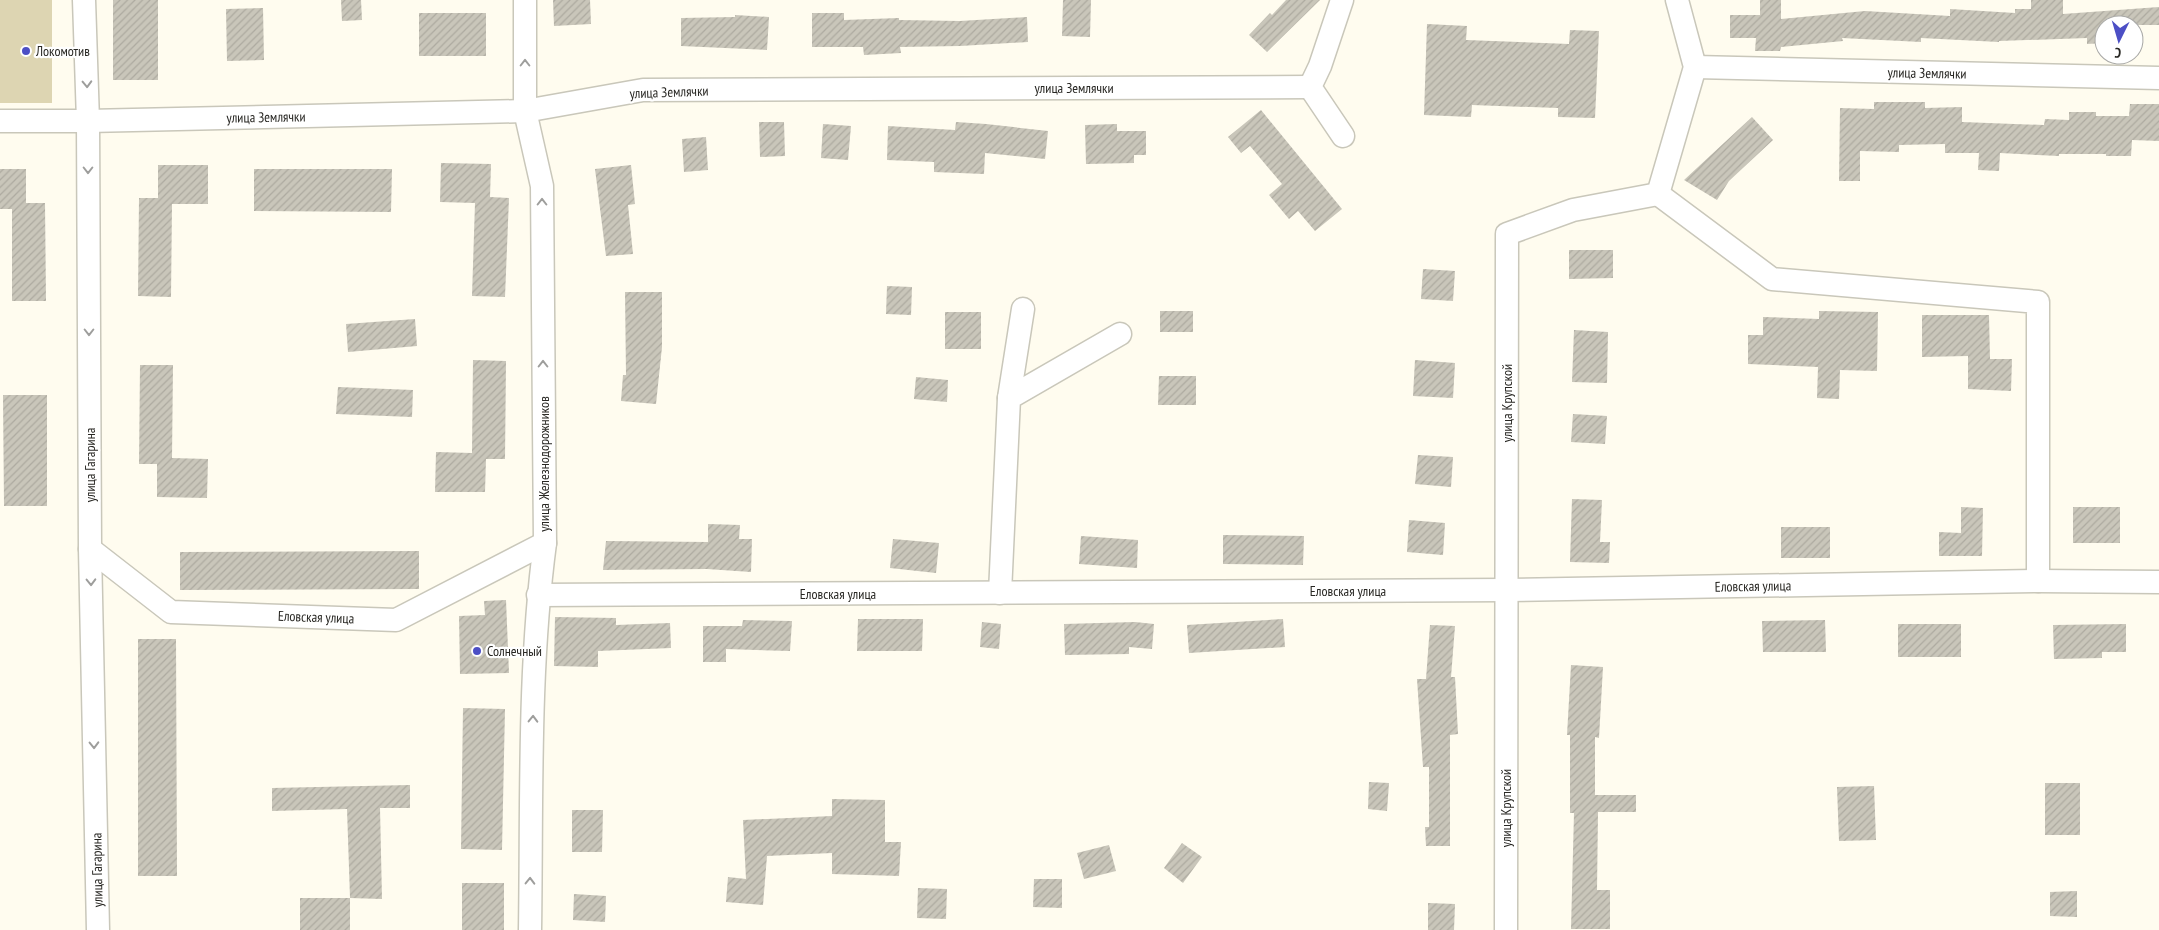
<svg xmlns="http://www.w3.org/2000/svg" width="2159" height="930" viewBox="0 0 2159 930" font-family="'PT Sans Narrow',sans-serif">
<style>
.garden{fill:#ddd5b2}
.building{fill:url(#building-hatch)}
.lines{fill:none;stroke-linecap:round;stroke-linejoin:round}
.street-casing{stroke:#c9c7ba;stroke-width:25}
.street{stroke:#fff;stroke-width:22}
.oneway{stroke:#9e9e9c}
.poi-dot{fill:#4c4fc5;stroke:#fff;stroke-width:2}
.labels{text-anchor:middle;stroke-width:4.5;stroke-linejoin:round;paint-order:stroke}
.poi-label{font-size:14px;fill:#282723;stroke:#fff;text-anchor:start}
.street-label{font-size:14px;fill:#282723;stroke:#fff}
</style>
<defs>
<pattern id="building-hatch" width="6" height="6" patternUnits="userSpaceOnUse" patternTransform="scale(1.25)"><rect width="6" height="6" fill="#c9c6ba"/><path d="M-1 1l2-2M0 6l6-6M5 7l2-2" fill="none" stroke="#adaaa0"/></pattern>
</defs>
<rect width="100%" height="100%" fill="#fffcef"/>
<rect class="garden" x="0" y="0" width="52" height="103"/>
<g class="building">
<rect x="113" y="0" width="45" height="80"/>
<polygon points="341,0 361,0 362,20 342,21"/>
<polygon points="553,0 590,0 591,24 554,26"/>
<polygon points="1063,0 1091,0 1090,37 1062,36"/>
<polygon points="1286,0 1320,0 1267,52 1249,35 1270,13 1272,15"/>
<polygon points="1760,0 1781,0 1781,19 1865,11 1950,16 1950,9 2015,13 2015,9 2031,9 2031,0 2063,0 2063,14 2159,7 2159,25 2104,25 2104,43 2087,44 2087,38 1999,41 1999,42 1921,38 1921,42 1842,38 1843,41 1781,47 1780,51 1755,51 1756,38 1730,38 1730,15 1760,15"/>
<polygon points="263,8 264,60 227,61 226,9"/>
<rect x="419" y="13" width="67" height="43"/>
<polygon points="812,13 844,13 844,20 899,18 899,20 960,21 1027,17 1028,42 960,46 900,47 901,53 864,55 863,47 812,47"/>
<polygon points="735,15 769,17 767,50 681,46 681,18 735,17"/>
<polygon points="1427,24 1467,26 1466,40 1569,44 1570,30 1599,31 1595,118 1558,117 1558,108 1472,105 1471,117 1424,115"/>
<polygon points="1874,102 1925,102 1925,108 1962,107 1962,122 2044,125 2045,119 2069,120 2069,112 2096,112 2096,116 2129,116 2130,104 2159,104 2159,141 2132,140 2131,156 2106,156 2106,154 2059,154 2059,156 2000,153 1999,171 1978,170 1979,153 1945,153 1945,144 1899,145 1899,152 1860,151 1860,181 1839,181 1840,108 1874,109"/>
<polygon points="1261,110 1342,209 1315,231 1298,211 1289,219 1269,195 1282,184 1250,146 1241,153 1228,137"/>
<polygon points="1752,117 1773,140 1729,181 1717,200 1684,180"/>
<polygon points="759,122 784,122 785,156 760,157"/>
<polygon points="956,122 986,124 1048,131 1045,159 985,153 984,174 934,172 934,162 887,160 888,126 955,130"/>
<polygon points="823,124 851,126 848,160 821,158"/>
<polygon points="1117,124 1117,131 1146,131 1146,155 1134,155 1134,163 1086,164 1085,125"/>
<polygon points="706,137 708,170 684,172 682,139"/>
<polygon points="441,163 491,164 490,197 509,198 505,297 472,296 475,203 440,202"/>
<polygon points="158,165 208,165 208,204 172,204 171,297 138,296 139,198 158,198"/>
<polygon points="631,165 635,204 628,205 633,254 606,256 595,169"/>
<polygon points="0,169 26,169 26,203 45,203 46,301 12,301 12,209 0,209"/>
<polygon points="254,169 392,169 391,212 254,211"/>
<polygon points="1569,250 1613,250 1613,278 1569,279"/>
<polygon points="1423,269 1455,271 1453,301 1421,299"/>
<polygon points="887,286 912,287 911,315 886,314"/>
<polygon points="625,292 662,292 662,347 656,404 621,401 623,375 626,375"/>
<rect x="1160" y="311" width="33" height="21"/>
<polygon points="1819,311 1878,312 1877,371 1840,370 1839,399 1817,398 1818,367 1748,364 1748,335 1763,335 1763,317 1819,319"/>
<rect x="945" y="312" width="36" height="37"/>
<polygon points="1922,315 1989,315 1990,359 2012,359 2011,391 1968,389 1968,356 1922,357"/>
<polygon points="415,319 417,346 348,352 346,324"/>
<polygon points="1574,330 1608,332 1607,383 1572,382"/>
<polygon points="473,360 506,361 505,459 486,459 485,492 435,492 436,452 472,453"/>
<polygon points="1415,360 1455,363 1453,398 1413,396"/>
<polygon points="140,365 173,365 172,458 208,459 207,498 157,497 157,464 139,464"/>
<polygon points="1159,376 1196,376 1196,405 1158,405"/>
<polygon points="916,377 948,380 947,402 914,399"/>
<polygon points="338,387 413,390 412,417 336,414"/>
<polygon points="3,395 47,395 47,506 4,506"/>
<polygon points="1573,414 1607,416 1605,444 1571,442"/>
<polygon points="1418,455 1453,457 1451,487 1415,484"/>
<polygon points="1572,499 1602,500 1600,542 1610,542 1609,563 1570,562"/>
<polygon points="1961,507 1983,508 1982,556 1939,556 1939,532 1961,533"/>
<rect x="2073" y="507" width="47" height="36"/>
<polygon points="1409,520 1445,523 1443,555 1407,552"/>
<polygon points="708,524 740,525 739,539 752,539 751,572 707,569 603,570 606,541 708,542"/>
<rect x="1781" y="527" width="49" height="31"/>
<polygon points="1223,535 1304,536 1303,565 1223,564"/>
<polygon points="1081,536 1138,540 1137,568 1079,564"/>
<polygon points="893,539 939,543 936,573 890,568"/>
<polygon points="419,551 419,589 180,590 180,552"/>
<polygon points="506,600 509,673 460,674 459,616 485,615 484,601"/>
<polygon points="555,617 616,618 616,625 670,623 671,648 598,651 598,667 554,666"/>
<polygon points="858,619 923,619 922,651 857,651"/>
<polygon points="1283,619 1285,647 1189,653 1187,625"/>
<polygon points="743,620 792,621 790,651 726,649 726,662 703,662 703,626 742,626"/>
<polygon points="1825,620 1826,652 1763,652 1762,621"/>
<polygon points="982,622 1001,624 999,649 980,647"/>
<polygon points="1135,622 1154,624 1152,649 1129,647 1129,654 1065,655 1064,624"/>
<rect x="1898" y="624" width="63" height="33"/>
<polygon points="2126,624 2126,652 2102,652 2102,658 2054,659 2053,625"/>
<polygon points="1430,625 1455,626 1451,677 1455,677 1458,734 1450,735 1450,846 1426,846 1425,827 1429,827 1429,767 1423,767 1417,679 1426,679"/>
<polygon points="138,639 176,639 177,876 138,876"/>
<polygon points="1571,665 1603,667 1599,738 1595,737 1595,795 1636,795 1636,812 1598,812 1597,890 1610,890 1610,929 1571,929 1574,813 1570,813 1570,735 1567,735"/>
<polygon points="463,708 505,709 502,850 461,849"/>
<polygon points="1369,782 1389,783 1387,811 1368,809"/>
<rect x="2045" y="783" width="35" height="52"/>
<polygon points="410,785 410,808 380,808 382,899 350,898 347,809 272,811 272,788"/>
<polygon points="1874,786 1876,840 1839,841 1837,787"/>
<polygon points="832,799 885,800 885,842 901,842 899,876 832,874 832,853 767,856 763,905 726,902 728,877 746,879 743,820 832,816"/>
<polygon points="572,810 603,810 602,852 572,852"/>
<polygon points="1182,843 1202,857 1183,883 1164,868"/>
<polygon points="1109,845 1116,871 1084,879 1077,853"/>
<polygon points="1034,879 1062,879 1062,908 1033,907"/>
<rect x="462" y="883" width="42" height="47"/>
<polygon points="918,888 947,889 946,919 917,918"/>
<polygon points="2077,891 2077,917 2050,916 2050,892"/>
<polygon points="574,894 606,896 605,922 573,920"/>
<rect x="300" y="898" width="50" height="32"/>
<polygon points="1428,903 1455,904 1454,930 1428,930"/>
</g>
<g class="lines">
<defs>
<g id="street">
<polyline points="84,0 88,121 90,549 98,930"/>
<path d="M525 0V111L542 186 545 543C528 671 532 801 530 930"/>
<polyline points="1342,0 1320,66 1310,87 1343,136"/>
<polyline points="1695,67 2159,78"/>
<polyline points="0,121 88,121 525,111 643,90 1310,87"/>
<polyline points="1658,194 1772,279 2038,302 2038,581"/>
<polyline points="1009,398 1023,309"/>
<polyline points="90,549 171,612 396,620 545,543"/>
<polyline points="1000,593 1009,398 1120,334"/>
<polyline points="538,595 1506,590 2038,581 2159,582"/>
<polyline points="1506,930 1507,234 1573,210 1658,194 1695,67 1677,0"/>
</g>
</defs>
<use href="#street" class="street-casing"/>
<use href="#street" class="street"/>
</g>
<defs><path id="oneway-chevron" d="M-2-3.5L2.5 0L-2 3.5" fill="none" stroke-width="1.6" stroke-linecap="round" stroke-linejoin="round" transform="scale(1.25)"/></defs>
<g class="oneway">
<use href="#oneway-chevron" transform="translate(525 63) rotate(-90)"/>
<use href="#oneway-chevron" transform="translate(87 84) rotate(88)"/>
<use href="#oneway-chevron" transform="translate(88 170) rotate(90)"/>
<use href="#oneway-chevron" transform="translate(542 202) rotate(-90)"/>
<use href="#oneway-chevron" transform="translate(89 332) rotate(90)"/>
<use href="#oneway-chevron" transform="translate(543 364) rotate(-90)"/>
<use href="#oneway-chevron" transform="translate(91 582) rotate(89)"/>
<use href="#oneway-chevron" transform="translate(533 719) rotate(-89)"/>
<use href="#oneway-chevron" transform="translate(94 745) rotate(89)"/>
<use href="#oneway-chevron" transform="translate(530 881) rotate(-89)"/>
</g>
<g class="poi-dot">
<circle cx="26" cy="51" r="5"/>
<circle cx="477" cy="651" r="5"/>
</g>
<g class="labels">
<g class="poi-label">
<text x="36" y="56">Локомотив</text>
<text x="487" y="656">Солнечный</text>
</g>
<g class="street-label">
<text transform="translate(1927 73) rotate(1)" y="5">улица Землячки</text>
<text x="1074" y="93">улица Землячки</text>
<text transform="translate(669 92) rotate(-2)" y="5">улица Землячки</text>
<text transform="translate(266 117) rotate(-1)" y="5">улица Землячки</text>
<text transform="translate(1507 403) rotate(-90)" y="5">улица Крупской</text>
<text transform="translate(544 464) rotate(-90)" y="5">улица Железнодорожников</text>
<text transform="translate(90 465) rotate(-90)" y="5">улица Гагарина</text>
<text transform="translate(1753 586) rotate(-1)" y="5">Еловская улица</text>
<text x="1348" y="596">Еловская улица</text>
<text x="838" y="599">Еловская улица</text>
<text transform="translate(316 617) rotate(2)" y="5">Еловская улица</text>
<text transform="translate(1506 808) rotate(-90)" y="5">улица Крупской</text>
<text transform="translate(97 870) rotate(-91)" y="5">улица Гагарина</text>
</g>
</g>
<g transform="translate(2119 40) rotate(185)"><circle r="24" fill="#ffffff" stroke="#a9a9a7"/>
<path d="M0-4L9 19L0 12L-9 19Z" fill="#4c4fc5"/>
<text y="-8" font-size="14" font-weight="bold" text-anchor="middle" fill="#282723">С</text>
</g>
</svg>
